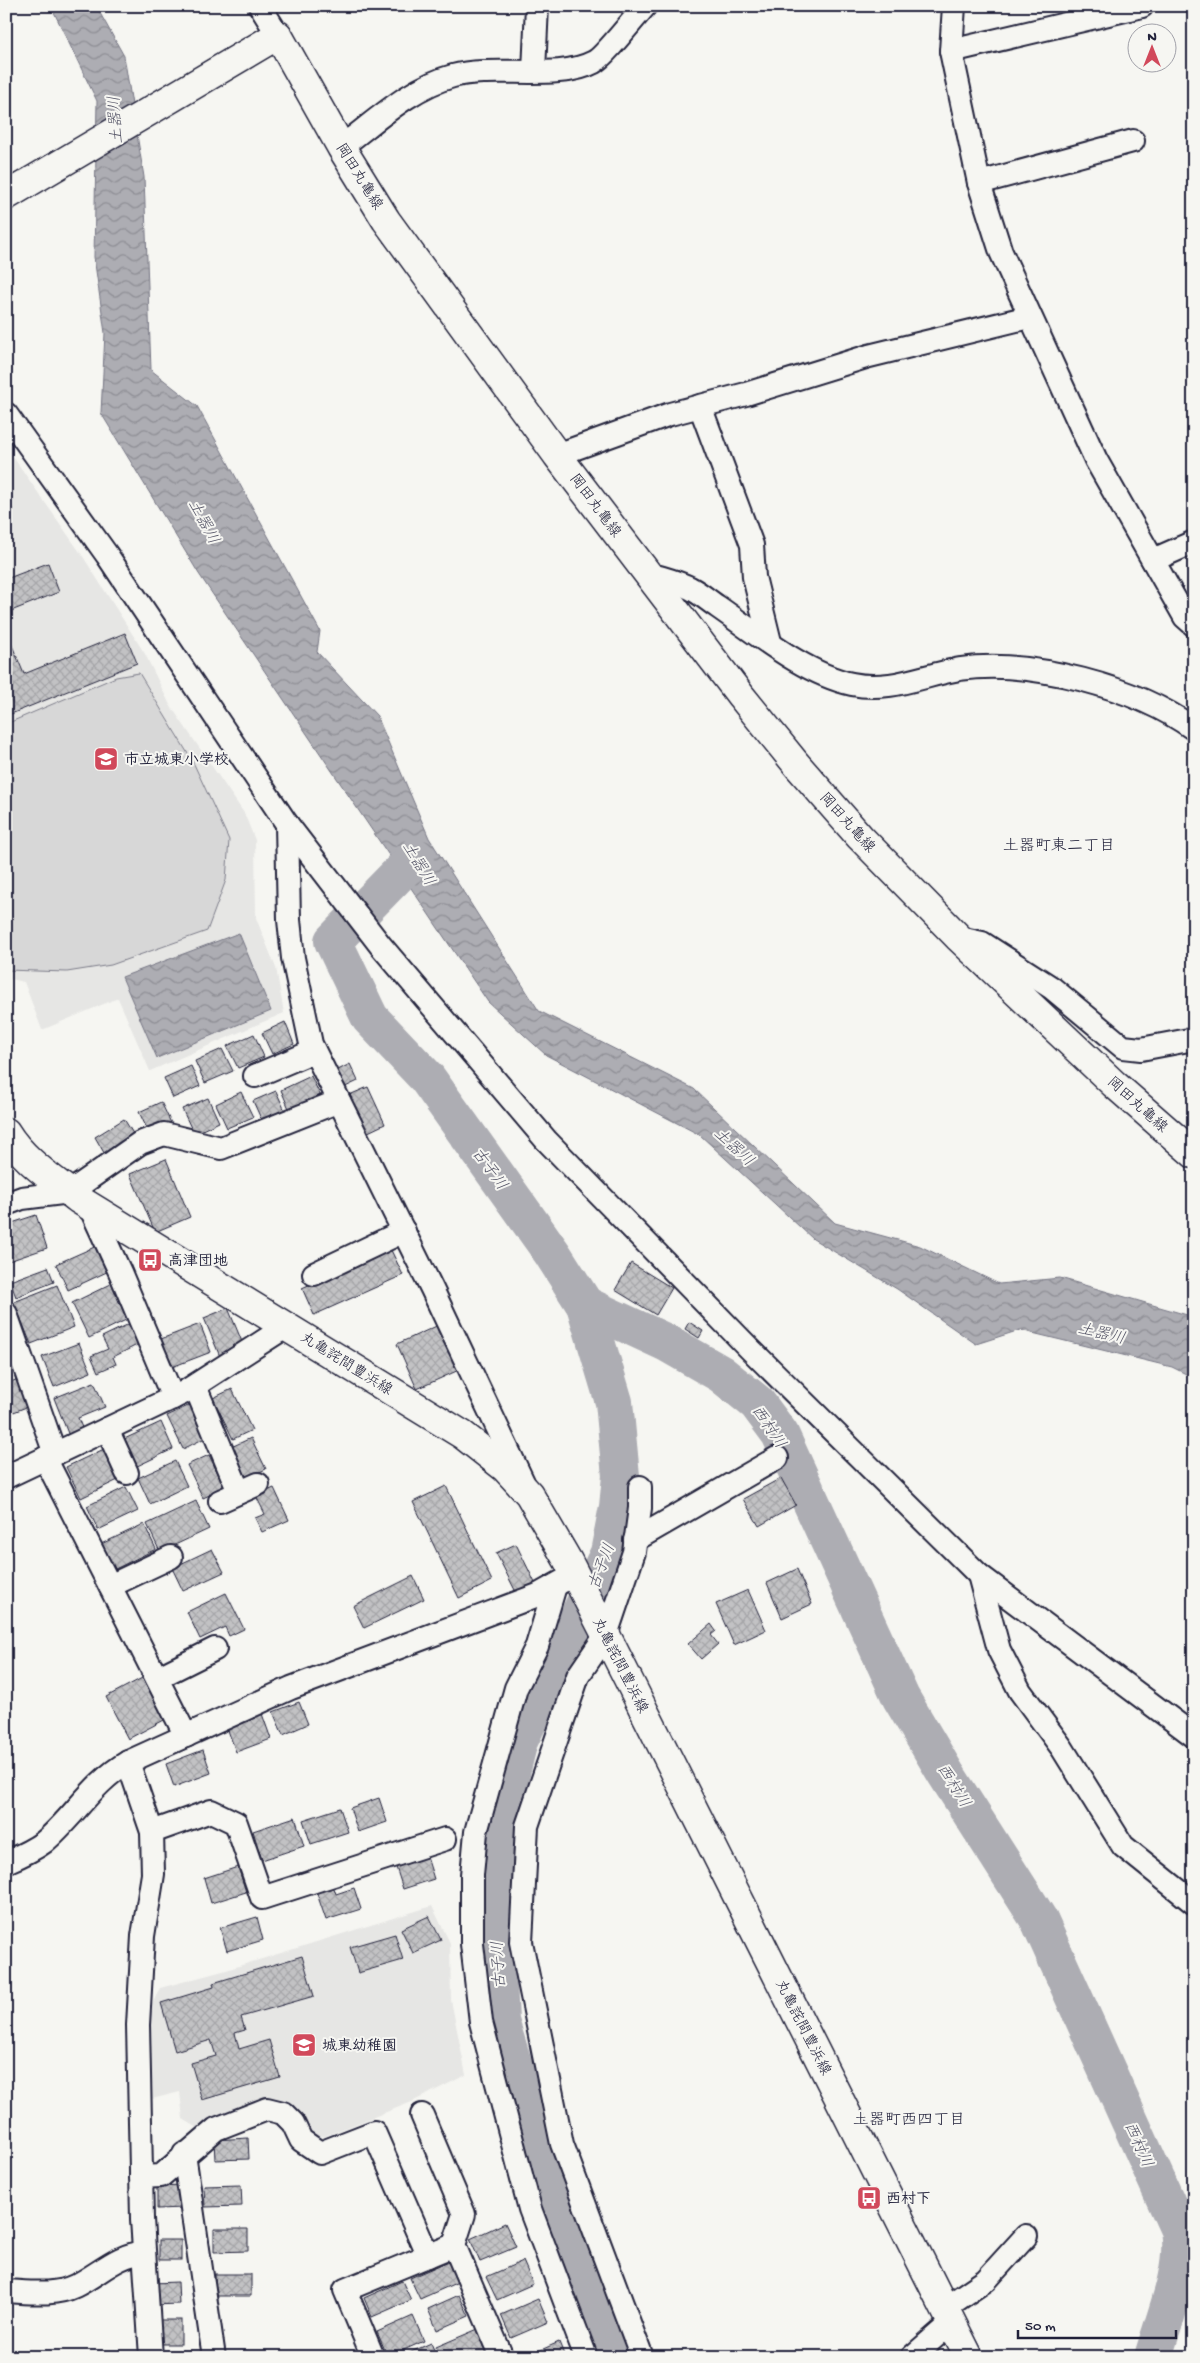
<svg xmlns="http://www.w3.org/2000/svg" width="1200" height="2363" viewBox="0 0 1200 2363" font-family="'Gochi Hand','Klee One',sans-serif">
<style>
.built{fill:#e6e6e4}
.pitch{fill:#d7d7d7;stroke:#7c7c89}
.water{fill:url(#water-waves);stroke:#757583}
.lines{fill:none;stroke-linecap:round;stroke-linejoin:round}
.river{stroke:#adadb3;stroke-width:38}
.building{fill:url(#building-cross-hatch);stroke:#22223b}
.minor-casing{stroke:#22223b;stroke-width:26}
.major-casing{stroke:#22223b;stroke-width:31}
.minor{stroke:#f6f6f2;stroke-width:22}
.major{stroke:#f6f6f2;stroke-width:28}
.labels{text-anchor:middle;stroke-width:4;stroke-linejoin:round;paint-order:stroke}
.street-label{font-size:15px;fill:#22223b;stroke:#f6f6f2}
.poi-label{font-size:15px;font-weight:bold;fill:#22223b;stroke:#f6f6f2;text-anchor:start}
.water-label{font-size:16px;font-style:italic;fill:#535365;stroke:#f6f6f2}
.neighbourhood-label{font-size:16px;fill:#22223b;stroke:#f6f6f2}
</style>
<defs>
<pattern id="water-waves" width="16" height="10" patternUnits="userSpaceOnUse" patternTransform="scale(1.25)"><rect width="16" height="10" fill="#adadb3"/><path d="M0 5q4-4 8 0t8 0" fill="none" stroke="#8c8c93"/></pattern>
<pattern id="building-cross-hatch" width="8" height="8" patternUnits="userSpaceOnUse" patternTransform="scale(1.25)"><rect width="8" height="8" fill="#c2c2c4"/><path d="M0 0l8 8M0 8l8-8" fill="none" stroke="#a6a6a9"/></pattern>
</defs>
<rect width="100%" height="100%" fill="#f6f6f2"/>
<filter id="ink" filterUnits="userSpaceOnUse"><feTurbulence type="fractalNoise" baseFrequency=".02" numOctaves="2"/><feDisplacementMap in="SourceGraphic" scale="10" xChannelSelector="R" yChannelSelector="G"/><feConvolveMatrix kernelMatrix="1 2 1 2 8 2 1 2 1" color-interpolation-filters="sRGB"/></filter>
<g filter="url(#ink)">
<g class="built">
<polygon points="6,447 82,555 145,654 170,705 244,813 255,840 256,918 276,968 284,1013 150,1071 118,998 42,1030 24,982 6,978"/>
<polygon points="432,1906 450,1943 451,2000 466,2075 412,2102 325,2136 309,2135 252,2106 198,2128 183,2119 180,2092 148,2100 147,2014 160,1988 223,1971"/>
</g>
<polygon class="pitch" points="139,673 193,762 229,840 226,880 207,931 111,965 67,972 6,970 6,724 116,677"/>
<g class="water">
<polygon points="51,6 96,6 124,56 144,177 151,370 197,406 320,631 317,652 377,716 429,838 539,1011 694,1089 835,1223 920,1246 999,1284 1060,1278 1194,1317 1194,1378 1172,1367 1020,1330 976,1344 897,1289 813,1239 700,1135 546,1055 488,1002 199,574 101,413 105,333 94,257 97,101"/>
<polygon points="239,933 271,1011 157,1058 122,977"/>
</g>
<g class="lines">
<g class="river">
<polyline points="415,857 333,941 370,1018 427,1078 552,1253 585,1305 614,1402 621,1476 618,1507 609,1553 519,1741 499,1821 495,1921 500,2021 585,2297 616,2357"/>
<path d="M585 1305 667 1343 721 1374 757 1403 780 1434 901 1698 946 1774 1039 1920 1179 2230C1186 2268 1164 2319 1153 2357"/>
</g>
</g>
<g class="building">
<polygon points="6,493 13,511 6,514"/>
<polygon points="48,563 59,592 6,613 6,579"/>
<polygon points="6,631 24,674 125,633 137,663 6,716 6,681 12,679 6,664"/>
<polygon points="285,1022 294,1044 272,1054 262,1033"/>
<polygon points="254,1034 264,1057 238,1068 227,1046"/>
<polygon points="222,1049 233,1071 205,1083 195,1061"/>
<polygon points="350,1064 358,1081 341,1089 334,1072"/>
<polygon points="191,1066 200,1086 173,1098 164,1078"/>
<polygon points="311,1076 321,1097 290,1111 281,1090"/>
<polygon points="368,1087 385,1124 364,1134 347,1096"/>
<polygon points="276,1091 286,1113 263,1123 253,1101"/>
<polygon points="241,1092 253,1117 227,1128 216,1104"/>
<polygon points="208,1098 219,1122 194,1134 182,1109"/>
<polygon points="161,1102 171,1123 149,1133 139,1112"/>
<polygon points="124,1119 137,1140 107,1158 95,1137"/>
<polygon points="166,1159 190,1217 155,1232 130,1174"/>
<polygon points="36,1215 47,1248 6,1262 6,1225"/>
<polygon points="99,1245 111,1270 68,1290 56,1264"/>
<polygon points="390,1248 403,1275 314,1315 302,1288"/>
<polygon points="631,1263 672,1288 656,1315 615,1290"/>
<polygon points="48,1267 54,1282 16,1297 10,1281"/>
<polygon points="113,1283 130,1318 89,1338 72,1303"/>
<polygon points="57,1285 74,1327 31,1344 14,1302"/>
<polygon points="228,1308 245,1349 221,1359 204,1318"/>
<polygon points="689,1322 703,1331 699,1338 685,1329"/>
<polygon points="129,1324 139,1344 113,1357 116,1364 98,1372 91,1356 108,1349 102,1337"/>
<polygon points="200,1324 211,1352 172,1367 161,1339"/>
<polygon points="441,1324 461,1369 417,1389 397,1344"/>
<polygon points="79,1343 91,1372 54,1387 42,1357"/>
<polygon points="18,1379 29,1406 6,1415 6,1384"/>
<polygon points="94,1382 105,1407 78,1418 83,1430 69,1436 54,1398"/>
<polygon points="232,1389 252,1430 233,1439 213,1398"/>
<polygon points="190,1405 205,1438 183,1449 167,1416"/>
<polygon points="161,1422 173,1449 133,1468 120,1441"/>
<polygon points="251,1438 266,1469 244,1479 229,1448"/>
<polygon points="104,1449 118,1480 81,1498 66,1467"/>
<polygon points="209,1455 225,1488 203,1498 187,1465"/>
<polygon points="175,1461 187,1486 150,1504 138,1478"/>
<polygon points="781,1478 796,1505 759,1526 743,1499"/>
<polygon points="446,1486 492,1581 459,1598 413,1502"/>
<polygon points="126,1487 138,1511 98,1530 87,1506"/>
<polygon points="274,1488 289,1520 262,1532 255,1518 265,1514 256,1496"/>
<polygon points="196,1501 209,1529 160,1552 147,1524"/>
<polygon points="144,1524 156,1549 111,1571 99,1545"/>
<polygon points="516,1544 536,1585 517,1594 496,1553"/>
<polygon points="212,1549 224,1572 183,1591 172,1568"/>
<polygon points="797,1569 812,1604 782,1618 767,1583"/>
<polygon points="413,1576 424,1599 364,1628 353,1606"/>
<polygon points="748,1590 766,1630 734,1645 716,1604"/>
<polygon points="226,1593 244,1629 229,1636 225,1627 200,1639 187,1612"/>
<polygon points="711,1624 716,1631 711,1635 718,1644 701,1659 688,1644"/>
<polygon points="144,1677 166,1719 128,1739 106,1697"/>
<polygon points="299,1702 308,1724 283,1735 273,1712"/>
<polygon points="261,1711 271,1739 236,1752 226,1725"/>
<polygon points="203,1750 211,1773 174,1787 166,1764"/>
<polygon points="379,1798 387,1822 358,1832 350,1808"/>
<polygon points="340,1808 348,1832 311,1844 303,1820"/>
<polygon points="295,1817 304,1846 262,1860 253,1831"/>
<polygon points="426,1854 434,1879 403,1889 395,1864"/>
<polygon points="238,1867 246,1892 211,1903 204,1878"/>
<polygon points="333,1885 336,1894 354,1888 361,1909 326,1920 316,1891"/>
<polygon points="429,1916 441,1940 413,1953 401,1929"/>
<polygon points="257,1917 263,1940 227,1951 220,1928"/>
<polygon points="395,1934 403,1960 358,1973 350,1947"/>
<polygon points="302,1956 314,1996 241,2017 245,2030 235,2033 239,2049 269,2040 280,2077 202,2100 191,2063 216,2056 211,2040 175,2051 161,2003 214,1987 213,1983"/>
<polygon points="248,2138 249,2159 215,2160 214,2140"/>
<polygon points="183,2185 183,2208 157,2209 157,2186"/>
<polygon points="241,2185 242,2206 205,2207 204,2186"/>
<polygon points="505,2223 516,2247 480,2262 470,2239"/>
<polygon points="214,2229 248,2229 248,2251 214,2252"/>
<rect x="159" y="2240" width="22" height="20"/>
<polygon points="449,2261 458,2282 420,2299 410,2278"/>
<polygon points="523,2261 533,2284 497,2300 486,2277"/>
<polygon points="215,2274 251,2274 251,2296 216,2296"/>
<polygon points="402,2281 411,2300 372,2317 364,2298"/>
<polygon points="178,2282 179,2304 152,2305 152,2283"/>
<polygon points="459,2295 469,2316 437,2330 428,2309"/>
<polygon points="538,2299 548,2322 511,2338 501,2315"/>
<polygon points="413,2316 424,2341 388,2357 377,2332"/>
<rect x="155" y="2320" width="26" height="24"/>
<polygon points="478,2329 488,2351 476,2357 440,2357 436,2347"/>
<polygon points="559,2342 565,2357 525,2357"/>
<polygon points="431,2343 437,2357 400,2357"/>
</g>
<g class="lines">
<defs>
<g id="minor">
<polyline points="260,6 278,35"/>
<polyline points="954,6 951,51 979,183 1001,252 1096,460 1185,617 1194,625"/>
<polyline points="951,51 1142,6"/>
<polyline points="534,71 537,6"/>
<path d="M341 147C376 121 411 87 453 76 494 65 559 81 594 62 604 57 635 17 645 6"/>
<polyline points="979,183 1133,141"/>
<polyline points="700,406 752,545 754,577 770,642"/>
<polyline points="6,414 107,555 287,824 381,946 546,1140 750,1349 979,1575 1194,1736"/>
<polyline points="557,455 670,414 746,394 869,356 1029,317"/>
<polyline points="1153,560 1194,542"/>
<path d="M647 573C661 578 677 581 690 588 700 593 709 601 718 607 757 634 805 674 852 684 891 692 923 675 960 669 1031 659 1136 687 1194 729"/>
<polyline points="287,824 289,920 293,958 311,1044 432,1289 523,1482"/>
<polyline points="959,938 982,943 1052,988 1123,1047 1141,1049 1194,1039"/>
<polyline points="255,1076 314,1051"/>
<polyline points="6,1204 22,1198 70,1192 140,1143 164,1134 221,1148 339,1101"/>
<polyline points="89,1205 120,1272 173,1398"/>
<polyline points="314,1274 404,1231"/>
<polyline points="6,1314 55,1454"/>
<polyline points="195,1386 239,1492"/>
<polyline points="107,1429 127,1473"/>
<polyline points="45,1458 186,1736"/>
<polyline points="6,1477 183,1393 287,1326"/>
<polyline points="640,1487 640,1508 634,1552 606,1635 578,1676 527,1826 521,1942 562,2144 642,2357"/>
<polyline points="220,1501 258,1484"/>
<polyline points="635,1540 777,1458"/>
<polyline points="979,1575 999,1650 1020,1691 1062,1748 1123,1846 1194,1903"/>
<polyline points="110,1586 171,1557"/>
<polyline points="555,1586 537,1646 516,1688 476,1832 472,1875 472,1944 481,2022 530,2209 586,2357"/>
<polyline points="157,1678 215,1649"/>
<polyline points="128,1762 152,1832 153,1874 143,1936 138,2025 142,2219 151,2357"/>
<polyline points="152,1832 211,1811 236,1823 262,1898 445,1839"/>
<path d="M6 1862C20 1856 32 1851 44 1842 74 1817 93 1782 128 1762L291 1688 538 1595 561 1582"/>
<polyline points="422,2115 464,2214 454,2245"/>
<polyline points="184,2154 214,2357"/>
<polyline points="141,2177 161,2176 216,2129 267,2109 283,2113 293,2123 301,2140 320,2153 374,2132 428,2256"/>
<path d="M6 2291C29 2292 54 2296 75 2286 98 2275 119 2253 144 2253"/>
<polyline points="945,2308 986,2280 1026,2236"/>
<polyline points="373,2357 345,2290 454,2245 502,2357"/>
<polyline points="912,2357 952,2322"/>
</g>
<g id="major">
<polyline points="6,196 278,35 341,147 386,220 557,455 741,696 797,765 860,837 958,937 1114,1084 1194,1154"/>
<path d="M6 1132C23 1160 53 1179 78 1199L463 1435 505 1468 529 1494 568 1561 606 1635 969 2357"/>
</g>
</defs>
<use href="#minor" class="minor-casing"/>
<use href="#major" class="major-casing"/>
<use href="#minor" class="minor"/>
<use href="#major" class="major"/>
</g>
</g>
<defs>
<symbol id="school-square" viewBox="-11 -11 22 22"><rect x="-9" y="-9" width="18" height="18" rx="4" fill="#d1495b" stroke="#f6f6f2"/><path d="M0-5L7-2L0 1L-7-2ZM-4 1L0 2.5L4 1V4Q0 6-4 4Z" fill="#fff"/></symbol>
<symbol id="bus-square" viewBox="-11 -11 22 22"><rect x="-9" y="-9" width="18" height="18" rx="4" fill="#d1495b" stroke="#f6f6f2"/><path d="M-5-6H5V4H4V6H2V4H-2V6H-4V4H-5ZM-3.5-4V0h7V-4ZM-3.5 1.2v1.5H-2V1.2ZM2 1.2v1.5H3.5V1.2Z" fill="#fff"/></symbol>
</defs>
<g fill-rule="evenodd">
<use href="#school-square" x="92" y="745" width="28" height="28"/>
<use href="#bus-square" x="136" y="1246" width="28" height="28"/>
<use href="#school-square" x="290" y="2031" width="28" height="28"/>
<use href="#bus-square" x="855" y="2184" width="28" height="28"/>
</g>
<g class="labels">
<g class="street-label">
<text transform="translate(360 176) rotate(58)" y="5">岡田丸亀線</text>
<text transform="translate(596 505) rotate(53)" y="5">岡田丸亀線</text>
<text transform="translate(848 822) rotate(48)" y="5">岡田丸亀線</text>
<text transform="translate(1138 1104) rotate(42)" y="5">岡田丸亀線</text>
<text transform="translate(347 1363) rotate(32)" y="5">丸亀詫間豊浜線</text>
<text transform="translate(621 1665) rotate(63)" y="5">丸亀詫間豊浜線</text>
<text transform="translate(804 2027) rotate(63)" y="5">丸亀詫間豊浜線</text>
</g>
<g class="poi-label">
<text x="124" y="764">市立城東小学校</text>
<text x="168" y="1265">高津団地</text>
<text x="322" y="2050">城東幼稚園</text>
<text x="886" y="2203">西村下</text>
</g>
<g class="water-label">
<text transform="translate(114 120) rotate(-94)" y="6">土器川</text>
<text transform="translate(205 521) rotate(62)" y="6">土器川</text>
<text transform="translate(420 863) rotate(59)" y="6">土器川</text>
<text transform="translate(735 1146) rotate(43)" y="6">土器川</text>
<text transform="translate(491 1168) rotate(54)" y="6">古子川</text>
<text transform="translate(1102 1332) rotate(13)" y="6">土器川</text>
<text transform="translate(770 1426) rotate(56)" y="6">西村川</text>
<text transform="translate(600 1566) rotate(-69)" y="6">古子川</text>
<text transform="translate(955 1785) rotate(58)" y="6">西村川</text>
<text transform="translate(497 1965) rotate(-93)" y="6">古子川</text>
<text transform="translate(1140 2144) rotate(66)" y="6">西村川</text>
</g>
<g class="neighbourhood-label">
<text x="1059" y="850">土器町東二丁目</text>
<text x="909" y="2124">土器町西四丁目</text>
</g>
</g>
<rect width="1200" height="2363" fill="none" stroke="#f6f6f2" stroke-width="25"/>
<rect x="12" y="12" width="1175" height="2338" fill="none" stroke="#22223b" stroke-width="2" filter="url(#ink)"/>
<g transform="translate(1152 48)"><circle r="24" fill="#f6f6f2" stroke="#a1a1a9"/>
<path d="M0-4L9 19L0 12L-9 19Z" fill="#d1495b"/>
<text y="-8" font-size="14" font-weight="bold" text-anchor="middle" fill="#22223b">N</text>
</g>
<path d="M1018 2330v8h158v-8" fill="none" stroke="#22223b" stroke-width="2.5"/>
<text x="1025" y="2330" font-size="15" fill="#22223b" stroke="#f6f6f2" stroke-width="4" paint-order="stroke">50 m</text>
</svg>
